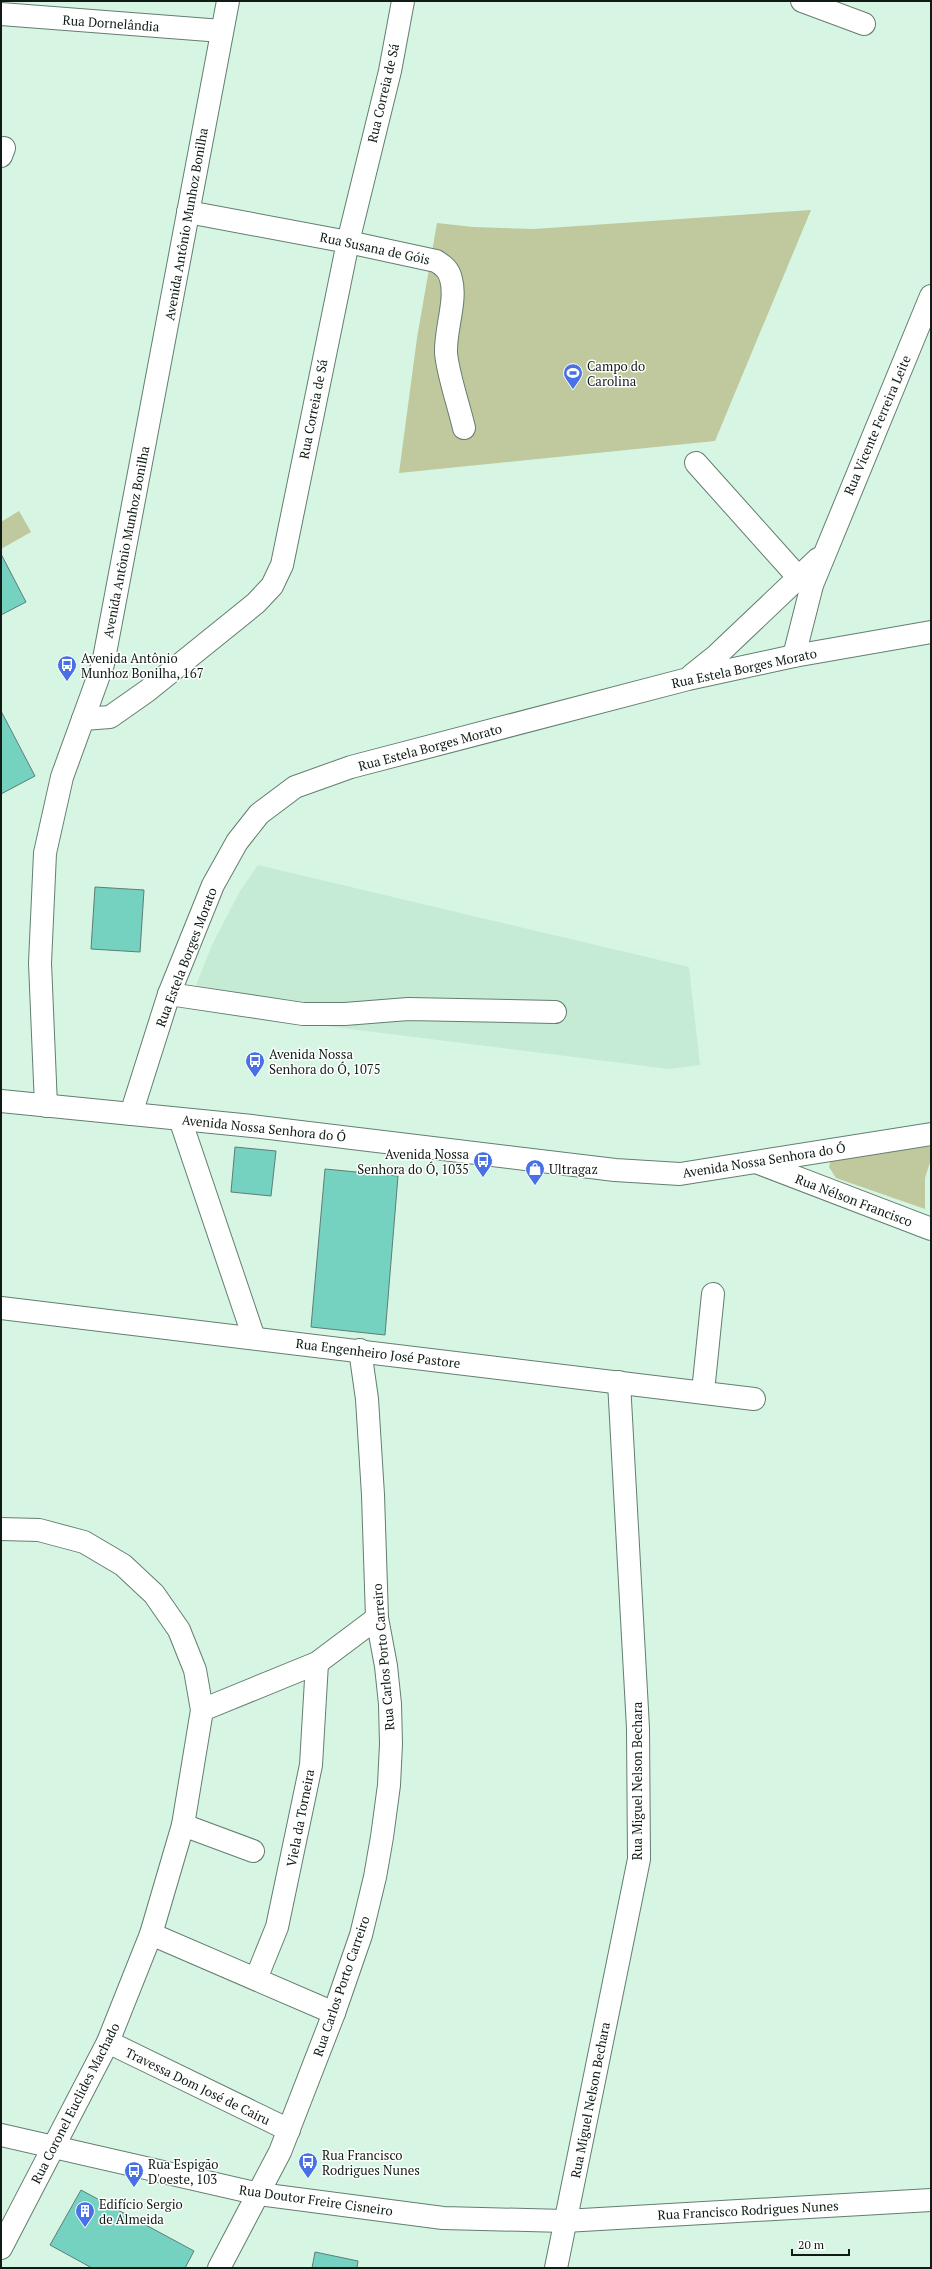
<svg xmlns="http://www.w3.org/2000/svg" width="932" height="2269" viewBox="0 0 932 2269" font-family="'PT Serif',serif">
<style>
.built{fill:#c5ebd4}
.green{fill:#c0c89d}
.building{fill:#75d1c0;stroke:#5d7e77}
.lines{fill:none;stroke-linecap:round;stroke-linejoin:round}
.minor-casing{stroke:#637e6f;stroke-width:24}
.major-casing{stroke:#637e6f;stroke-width:24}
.minor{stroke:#fff;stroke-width:22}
.major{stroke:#fff;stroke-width:22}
.labels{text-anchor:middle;stroke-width:3;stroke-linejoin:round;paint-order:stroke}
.street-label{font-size:13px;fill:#101b15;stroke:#fff}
.poi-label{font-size:13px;fill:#101b15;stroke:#fff;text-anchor:start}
</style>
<rect width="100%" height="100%" fill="#d7f5e3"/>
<polygon class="built" points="258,865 689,967 700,1065 669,1069 190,1009 197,983 212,945 240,891"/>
<g class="green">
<polygon points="811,210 715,441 399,473 417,338 437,223 473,227 534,229"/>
<polygon points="19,511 31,532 1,549 1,522"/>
<polygon points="931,1146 931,1159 925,1178 925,1209 836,1178 829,1167 831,1160"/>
</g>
<g class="building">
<polygon points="1,554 26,602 1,615"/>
<polygon points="1,711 35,776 1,794"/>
<polygon points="95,887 144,890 140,952 91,949"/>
<polygon points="235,1147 276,1151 271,1196 231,1192"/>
<polygon points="325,1169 398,1176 385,1335 311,1327"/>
<polygon points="81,2190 194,2251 185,2268 92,2268 50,2245"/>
<polygon points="315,2252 358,2261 357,2268 312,2268"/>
</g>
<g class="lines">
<defs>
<g id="minor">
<polyline points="802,1 864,24"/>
<polyline points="1,14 222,31"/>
<polyline points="1,156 4,148"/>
<path d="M188 212 348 242 436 261C444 266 449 270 451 279 457 300 445 330 446 353 448 375 459 406 464 428"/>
<polyline points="696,463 799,578 812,585"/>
<polyline points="794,656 812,585 931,296"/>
<polyline points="692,675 717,655 818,559"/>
<polyline points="83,719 110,717 147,691 256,603 272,586 282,565 348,242 390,71 403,1"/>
<polyline points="169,994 303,1014 345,1014 408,1009 555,1012"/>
<polyline points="46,1106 40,963 45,853 62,777 103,664 228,1"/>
<polyline points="131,1114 169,994 213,885 237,842 259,814 295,787 351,767 688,679 794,656 931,632"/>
<polyline points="180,1119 254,1338"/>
<polyline points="1,1308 754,1399"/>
<polyline points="703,1392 713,1294"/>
<polyline points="1,1529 39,1530 84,1542 123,1565 154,1594 179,1630 195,1670 202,1710 183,1825 151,1934 108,2042 1,2248"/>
<polyline points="202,1710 317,1663 377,1618"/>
<polyline points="183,1825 253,1851"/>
<polyline points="151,1934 334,2013"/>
<polyline points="260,1969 277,1927 311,1765 317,1663"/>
<polyline points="108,2042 289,2130"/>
<polyline points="1,2135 259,2194 443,2218 565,2221 931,2200"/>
<polyline points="219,2268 280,2152 334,2013 361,1935 375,1877 382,1837 389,1785 391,1744 390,1704 386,1666 377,1618 373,1495 367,1399 360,1350"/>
<polyline points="556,2268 639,1859 638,1728 619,1382"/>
</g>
<g id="major">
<polyline points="1,1101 252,1126 615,1170 680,1174 931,1134"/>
<polyline points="756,1162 931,1229"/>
</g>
</defs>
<use href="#minor" class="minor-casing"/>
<use href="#major" class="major-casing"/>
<use href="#minor" class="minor"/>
<use href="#major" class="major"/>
</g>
<defs>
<symbol id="stadium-pin" viewBox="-11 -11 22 30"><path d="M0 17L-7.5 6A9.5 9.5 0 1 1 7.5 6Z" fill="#4771e4" stroke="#fff"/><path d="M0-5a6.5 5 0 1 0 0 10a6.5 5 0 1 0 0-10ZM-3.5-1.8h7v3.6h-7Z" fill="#fff"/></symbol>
<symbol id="bus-pin" viewBox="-11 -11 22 30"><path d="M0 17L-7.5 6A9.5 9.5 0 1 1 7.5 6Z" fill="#4771e4" stroke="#fff"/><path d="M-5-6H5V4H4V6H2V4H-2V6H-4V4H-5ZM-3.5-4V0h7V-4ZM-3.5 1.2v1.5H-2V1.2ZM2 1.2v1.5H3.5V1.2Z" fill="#fff"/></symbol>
<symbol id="shop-pin" viewBox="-11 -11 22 30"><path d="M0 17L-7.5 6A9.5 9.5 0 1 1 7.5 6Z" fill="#4771e4" stroke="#fff"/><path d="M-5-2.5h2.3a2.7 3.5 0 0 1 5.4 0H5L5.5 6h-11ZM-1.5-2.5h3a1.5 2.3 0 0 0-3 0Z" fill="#fff"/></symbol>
<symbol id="building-pin" viewBox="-11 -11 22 30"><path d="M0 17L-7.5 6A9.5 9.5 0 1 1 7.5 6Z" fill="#4771e4" stroke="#fff"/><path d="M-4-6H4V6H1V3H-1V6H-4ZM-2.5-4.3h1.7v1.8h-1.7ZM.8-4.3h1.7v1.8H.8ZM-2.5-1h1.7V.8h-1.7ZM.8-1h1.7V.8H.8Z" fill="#fff"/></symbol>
</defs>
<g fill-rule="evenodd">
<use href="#stadium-pin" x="562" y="362" width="22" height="30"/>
<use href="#bus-pin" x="56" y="654" width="22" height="30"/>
<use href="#bus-pin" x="244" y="1050" width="22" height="30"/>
<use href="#bus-pin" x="472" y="1150" width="22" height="30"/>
<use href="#shop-pin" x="524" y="1158" width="22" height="30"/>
<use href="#bus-pin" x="297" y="2151" width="22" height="30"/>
<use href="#bus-pin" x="123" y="2160" width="22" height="30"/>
<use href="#building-pin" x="74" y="2200" width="22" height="30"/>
</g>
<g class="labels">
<g class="street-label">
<text transform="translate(111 23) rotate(4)" y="5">Rua Dornelândia</text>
<text transform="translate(383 93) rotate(-77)" y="5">Rua Correia de Sá</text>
<text transform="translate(186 224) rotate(-80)" y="5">Avenida Antônio Munhoz Bonilha</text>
<text transform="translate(375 248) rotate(12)" y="5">Rua Susana de Góis</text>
<text transform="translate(313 409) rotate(-79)" y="5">Rua Correia de Sá</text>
<text transform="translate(877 425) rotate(-67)" y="5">Rua Vicente Ferreira Leite</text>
<text transform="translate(126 542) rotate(-79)" y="5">Avenida Antônio Munhoz Bonilha</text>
<text transform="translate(744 668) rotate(-12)" y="5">Rua Estela Borges Morato</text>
<text transform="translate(430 747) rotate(-15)" y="5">Rua Estela Borges Morato</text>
<text transform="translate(186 957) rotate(-69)" y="5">Rua Estela Borges Morato</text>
<text transform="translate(264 1128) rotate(6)" y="5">Avenida Nossa Senhora do Ó</text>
<text transform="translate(764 1160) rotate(-9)" y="5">Avenida Nossa Senhora do Ó</text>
<text transform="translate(854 1200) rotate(21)" y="5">Rua Nélson Francisco</text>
<text transform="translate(378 1353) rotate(7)" y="5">Rua Engenheiro José Pastore</text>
<text transform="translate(383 1657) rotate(-95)" y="5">Rua Carlos Porto Carreiro</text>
<text transform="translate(637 1781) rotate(-90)" y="5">Rua Miguel Nelson Bechara</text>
<text transform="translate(300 1818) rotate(-79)" y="5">Viela da Torneira</text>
<text transform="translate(341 1986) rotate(-71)" y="5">Rua Carlos Porto Carreiro</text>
<text transform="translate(198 2086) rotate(26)" y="5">Travessa Dom José de Cairu</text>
<text transform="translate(590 2100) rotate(-79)" y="5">Rua Miguel Nelson Bechara</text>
<text transform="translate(75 2103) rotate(-63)" y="5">Rua Coronel Euclides Machado</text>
<text transform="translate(316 2200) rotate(8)" y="5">Rua Doutor Freire Cisneiro</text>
<text transform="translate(748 2210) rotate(-3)" y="5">Rua Francisco Rodrigues Nunes</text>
</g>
<g class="poi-label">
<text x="587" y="371">Campo do<tspan x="587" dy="15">Carolina</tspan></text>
<text x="81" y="663">Avenida Antônio<tspan x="81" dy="15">Munhoz Bonilha, 167</tspan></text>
<text x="269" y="1059">Avenida Nossa<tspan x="269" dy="15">Senhora do Ó, 1075</tspan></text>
<text x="469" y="1159" text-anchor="end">Avenida Nossa<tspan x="469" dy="15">Senhora do Ó, 1035</tspan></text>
<text x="549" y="1174">Ultragaz</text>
<text x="322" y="2160">Rua Francisco<tspan x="322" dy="15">Rodrigues Nunes</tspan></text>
<text x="148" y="2169">Rua Espigão<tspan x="148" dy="15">D'oeste, 103</tspan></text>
<text x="99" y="2209">Edifício Sergio<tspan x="99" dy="15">de Almeida</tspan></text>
</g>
</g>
<rect width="932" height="2269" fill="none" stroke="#101b15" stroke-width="4"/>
<path d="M792 2249v6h57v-6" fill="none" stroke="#101b15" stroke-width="2"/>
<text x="798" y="2249" font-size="12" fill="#101b15" stroke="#ffffff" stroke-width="3" paint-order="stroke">20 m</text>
</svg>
